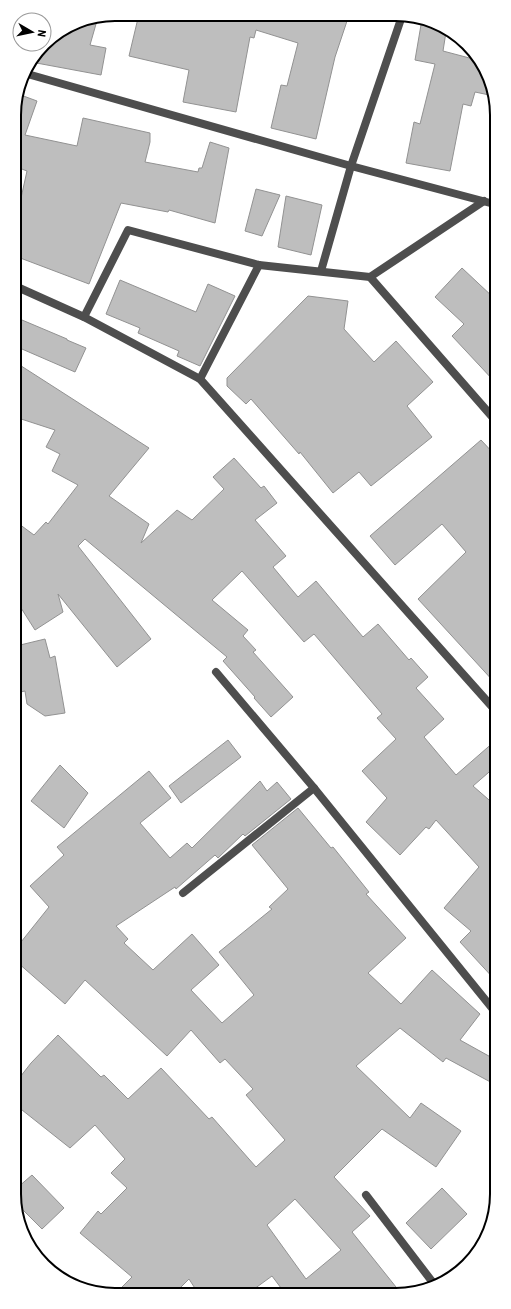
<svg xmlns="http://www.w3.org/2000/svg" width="511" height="1309" viewBox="0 0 511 1309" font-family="'Roboto Condensed',sans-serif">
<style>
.building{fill:#bebebe;stroke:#929292;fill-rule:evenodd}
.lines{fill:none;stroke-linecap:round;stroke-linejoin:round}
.minor{stroke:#4e4e4e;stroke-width:8}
.rim{fill:none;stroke:#000;stroke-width:2}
</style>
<rect width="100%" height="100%" fill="#fff"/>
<g class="building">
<polygon points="139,14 160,14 177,18 178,14 349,15 335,57 316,139 271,128 281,85 287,86 298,43 256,30 254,38 250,37 236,112 183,102 189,70 129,56"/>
<polygon points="98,17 90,45 106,48 101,75 31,62 49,39 76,22"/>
<polygon points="422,19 446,32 443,51 477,60 494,89 494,96 475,92 471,106 463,104 450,171 406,163 414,122 420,124 435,64 415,60"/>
<polygon points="18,94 37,101 25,135 77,146 83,118 150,133 150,142 145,162 198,172 199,168 202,168 210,142 229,148 215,223 169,210 168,212 121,203 89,284 15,256 15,206 19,207 27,171 14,166 14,108"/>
<polygon points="256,189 280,195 262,236 245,231"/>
<polygon points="286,196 322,205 311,255 278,247"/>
<polygon points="462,268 494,298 494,381 452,336 464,324 435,297"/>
<polygon points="120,280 196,312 208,284 235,296 200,366 177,356 179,351 138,333 140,328 106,314"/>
<polygon points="308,296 348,301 344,329 374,362 396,341 433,382 407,406 432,437 371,486 359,472 333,493 300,452 299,454 251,399 246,404 227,386 227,378"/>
<polygon points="22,320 67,339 67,340 86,348 75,372 15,346 15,338"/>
<polygon points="15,362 149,448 109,496 149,524 141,543 177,510 192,520 224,489 213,477 234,458 261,488 264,486 277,503 255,520 286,556 273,567 298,597 316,581 363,637 378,624 409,660 411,658 428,677 416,688 444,719 424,737 456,775 495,741 496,766 473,786 496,806 496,981 460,942 471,931 444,908 479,867 436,820 429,829 426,827 400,855 366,822 387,798 362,771 396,739 377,718 382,714 314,634 304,642 242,571 212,600 248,630 243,636 256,650 253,652 293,697 271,717 254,698 255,697 223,661 227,657 85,539 78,546 151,639 117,667 58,594 63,612 35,630 16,600 15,521 34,535 46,522 48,524 78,485 52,471 60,454 46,447 55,430 15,417"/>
<polygon points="481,440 495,455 495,683 418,599 466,552 442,524 395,565 370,536"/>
<polygon points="45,639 50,658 55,656 65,713 45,716 27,704 25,691 16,693 16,646"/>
<polygon points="228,740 241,757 181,803 169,786"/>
<polygon points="60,765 88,793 64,828 31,801"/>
<path d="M149 771 171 798 140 823 170 858 187 843 192 848 260 781 267 791 277 782 291 799 245 836 243 834 218 858 215 855 176 889 175 887 116 926 128 939 124 943 153 970 192 934 219 965 191 990 222 1023 254 995 219 952 272 909 269 907 288 889 252 845 298 808 331 848 333 847 369 892 366 894 406 938 368 973 401 1004 432 970 480 1014 460 1040 496 1060V1085L446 1058 443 1062 400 1028 356 1066 410 1118 421 1103 461 1131 436 1167 382 1129 334 1177 370 1216 352 1232 400 1292H284L272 1276 250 1292 198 1293 189 1279 175 1293H116L132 1277 80 1233 98 1211 101 1214 127 1188 111 1173 125 1159 95 1125 70 1148 17 1106V1081L31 1063 58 1035 101 1077 104 1075 128 1099 161 1068 209 1119 212 1117 256 1167 285 1140 246 1095 253 1089 225 1059 220 1063 191 1030 167 1056 85 980 65 1004 17 962V947L49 907 30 886 64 855 57 847ZM295 1199 341 1250 306 1279 267 1225Z"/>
<polygon points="32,1175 64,1208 42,1229 17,1204 17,1188"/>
<polygon points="442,1188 467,1214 431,1249 406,1223"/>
</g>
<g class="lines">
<g class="minor">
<polyline points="24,73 351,166 494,204"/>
<polyline points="321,271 351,166 402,16"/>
<polyline points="370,277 484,201"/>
<polyline points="15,286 84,317 200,379 495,710"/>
<polyline points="84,317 128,230 259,265 370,277 495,420"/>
<polyline points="200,379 259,265"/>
<polyline points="216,672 314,788 496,1013"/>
<polyline points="183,893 314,788"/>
<polyline points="366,1195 434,1284"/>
</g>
</g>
<path d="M0 0H511V1309H0ZM115 21H396A94 94 0 0 1 490 115V1194A94 94 0 0 1 396 1288H115A94 94 0 0 1 21 1194V115A94 94 0 0 1 115 21Z" fill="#fff" fill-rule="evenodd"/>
<path class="rim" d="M115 21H396A94 94 0 0 1 490 115V1194A94 94 0 0 1 396 1288H115A94 94 0 0 1 21 1194V115A94 94 0 0 1 115 21Z"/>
<g transform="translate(32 32) rotate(99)"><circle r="19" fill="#ffffff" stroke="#999999"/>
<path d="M0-3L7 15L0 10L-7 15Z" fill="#000000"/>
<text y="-6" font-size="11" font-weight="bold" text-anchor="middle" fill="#000000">N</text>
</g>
</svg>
